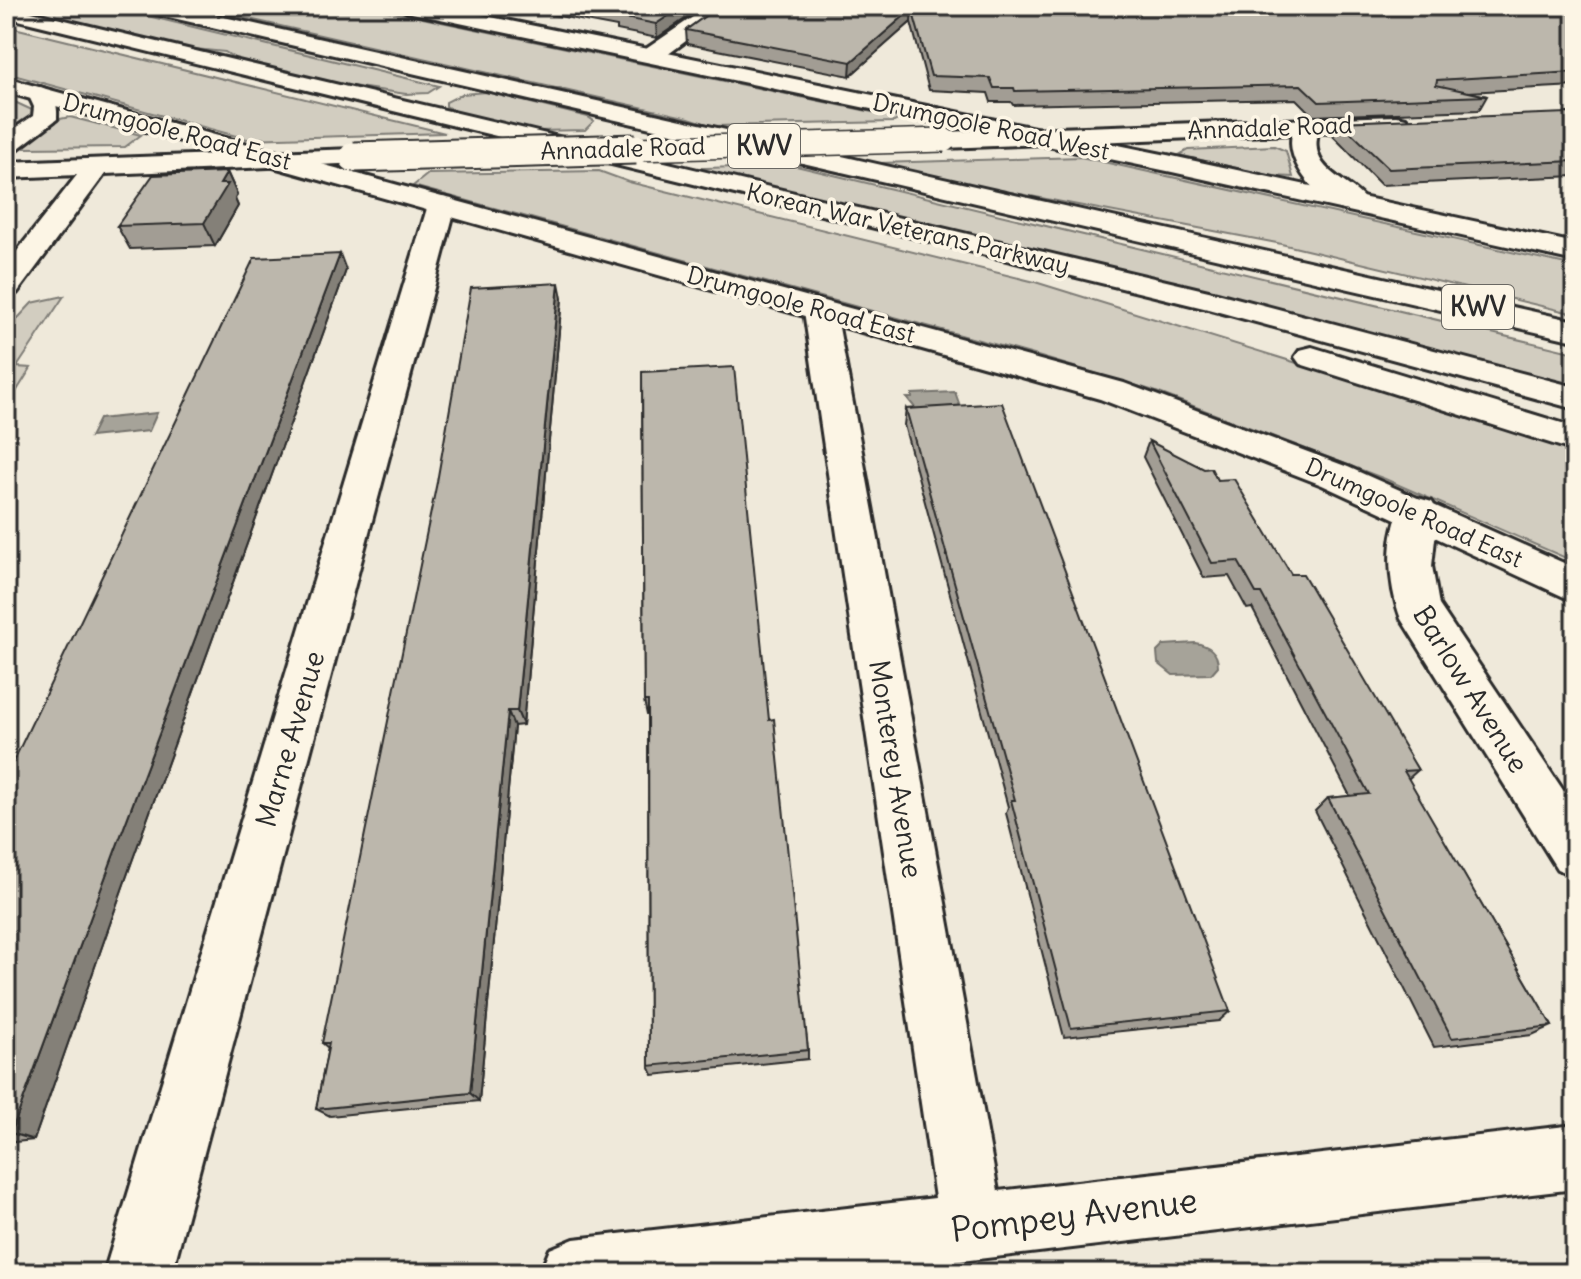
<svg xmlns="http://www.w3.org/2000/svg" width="1581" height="1279" viewBox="0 0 1581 1279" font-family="Delius,sans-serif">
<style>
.green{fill:#d2cdc0;stroke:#7e7c76;stroke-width:2}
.water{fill:#a6a399;stroke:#75736d;stroke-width:2}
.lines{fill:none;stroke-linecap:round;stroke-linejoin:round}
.minor-casing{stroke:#2b2b2b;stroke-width:6}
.major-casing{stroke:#2b2b2b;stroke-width:6}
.highway-casing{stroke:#2b2b2b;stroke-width:6}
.minor{fill:#fcf5e5;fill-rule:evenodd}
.major{fill:#fcf5e5;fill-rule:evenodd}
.highway{fill:#fcf5e5;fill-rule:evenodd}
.minor-bridge-far1-casing{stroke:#2b2b2b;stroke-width:26;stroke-linecap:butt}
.minor-bridge-casing{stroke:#2b2b2b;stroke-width:33;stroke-linecap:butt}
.minor-bridge-far1{stroke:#fcf5e5;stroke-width:23}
.minor-bridge{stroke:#fcf5e5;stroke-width:29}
.wall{fill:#a29d94;stroke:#2b2b2b;stroke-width:2}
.shaded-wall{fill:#848078;stroke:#2b2b2b;stroke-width:2}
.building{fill:#bcb7ac;stroke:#2b2b2b;stroke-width:2}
.labels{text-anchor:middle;stroke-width:7;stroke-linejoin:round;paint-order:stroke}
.far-street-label{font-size:24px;fill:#2b2b2b;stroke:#fcf5e5}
.shield{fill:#fcf5e5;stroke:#6a6863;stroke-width:2}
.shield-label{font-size:26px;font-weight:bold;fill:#2b2b2b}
.street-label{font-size:28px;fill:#2b2b2b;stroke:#fcf5e5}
.near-street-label{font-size:34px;fill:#2b2b2b;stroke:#fcf5e5}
</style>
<rect width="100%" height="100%" fill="#efe9da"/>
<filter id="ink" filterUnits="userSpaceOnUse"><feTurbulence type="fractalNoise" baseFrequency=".0125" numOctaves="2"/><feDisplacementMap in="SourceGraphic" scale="16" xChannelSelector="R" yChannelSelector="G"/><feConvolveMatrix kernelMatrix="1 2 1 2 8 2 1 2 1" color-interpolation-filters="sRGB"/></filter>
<g filter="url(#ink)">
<g class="green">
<polygon points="11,6 106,6 439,86 428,93 406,94 331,83 239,61 225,52 184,48"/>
<polygon points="191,6 365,6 901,118 894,122 713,126 689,118"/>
<polygon points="6,26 445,133 247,139 6,73"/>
<polygon points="486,92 588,117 594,121 585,130 536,131 454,111 446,106 446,102 462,94"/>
<polygon points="6,98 34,111 34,116 6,138"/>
<polygon points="70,117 74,118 141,135 125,147 25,148 26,143 60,119"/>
<polygon points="1274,146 1286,151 1293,177 1272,176 1179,155 1188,150"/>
<polygon points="1081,157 1575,266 1575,314 1277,243 983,187 879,163"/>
<polygon points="792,165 1575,353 1575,390 676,169"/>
<polygon points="599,171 629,182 1035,282 1575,449 1575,562 1385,479 1151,390 1034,355 413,186 428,174"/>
<polygon points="64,296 17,367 31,368 6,408 6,331 32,303"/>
</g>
<g class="water">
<polygon points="955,392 960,406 916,409 907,398 912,398 912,394"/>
<polygon points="157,413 149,431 90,437 99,419"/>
<path d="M1195 643C1208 645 1218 652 1218 666L1211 674 1173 675 1158 663 1157 652 1164 645Z"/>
</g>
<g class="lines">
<defs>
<g id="minor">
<polygon points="709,6 733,6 659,61 643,61 640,56 643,51"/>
<path d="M40 87C55 91 58 105 57 119L15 151 6 154V134L33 116 34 107 28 94Z"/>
<path d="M1397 116 1406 118 1409 123 1406 128 1318 133C1308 172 1351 179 1368 203L1364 209C1331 217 1284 168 1292 134L944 148 931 140 944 132Z"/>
<polygon points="354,149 367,157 363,163 105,174 17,293 6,295 6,265 77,175 6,178 6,162"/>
<polygon points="442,197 452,199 456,205 172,1273 104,1273 428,205 432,199"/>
<polygon points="820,301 831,304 836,311 998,1191 1575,1125 1575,1189 859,1273 540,1273 550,1249 574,1239 935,1198 804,311 809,304"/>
<path d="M1418 498 1432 502 1438 512 1432 566 1439 605 1575 808V876L1557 869 1401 619C1388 584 1384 536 1404 502Z"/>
</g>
<g id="major">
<polygon points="397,6 437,6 1172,156 1575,243 1575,261 1172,172 407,12"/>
<polygon points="6,78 1124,383 1348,467 1575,568 1575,602 1322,485 1100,399 6,92"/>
</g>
<g id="highway">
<polygon points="6,6 1217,293 1575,387 1575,409 1208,309 6,17"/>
<polygon points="137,6 175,6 1575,321 1575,341 147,12"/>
<polygon points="1312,347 1575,427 1575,451 1300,364 1295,357 1300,350"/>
</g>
</defs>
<use href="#minor" class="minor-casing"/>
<use href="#major" class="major-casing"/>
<use href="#highway" class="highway-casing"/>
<use href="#minor" class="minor"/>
<use href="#major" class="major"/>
<use href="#highway" class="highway"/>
<defs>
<polyline id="minor-bridge-far1" points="566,151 944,140"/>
<polyline id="minor-bridge" points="354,157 636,149"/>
</defs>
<use href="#minor-bridge-far1" class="minor-bridge-far1-casing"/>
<use href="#minor-bridge" class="minor-bridge-casing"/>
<use href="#minor-bridge-far1" class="minor-bridge-far1"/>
<use href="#minor-bridge" class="minor-bridge"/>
</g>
<g class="wall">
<polygon points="506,6 704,6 657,38 617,30 617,27"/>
<polygon points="719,6 1071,8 1575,6 1575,86 1468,92 1487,96 1479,110 1313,116 1296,99 1013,105 1011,102 991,102 988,93 929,90 911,22 850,76 687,44 686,30"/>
<polygon points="1575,115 1575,176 1381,185 1333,136 1340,122"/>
<polygon points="227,172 237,194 235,199 238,206 215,246 130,249 117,226"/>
<polygon points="346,270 131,864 34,1140 6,1143 6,777"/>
<polygon points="562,298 523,725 514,726 479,1101 330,1116 316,1109 328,1048 322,1043"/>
<polygon points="642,372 769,720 808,1050 808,1059 653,1075 649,1066 648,715 647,715 644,701"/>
<polygon points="906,409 1230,1011 1219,1021 1064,1037 1006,813 1008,807 904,425"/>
<polygon points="1149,441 1217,480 1291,574 1418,770 1408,779 1552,1026 1532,1035 1434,1047 1315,811 1328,798 1350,796 1252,608 1247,609 1229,576 1204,578 1143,457"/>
</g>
<g class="shaded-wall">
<polygon points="683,6 704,6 657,38 656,24"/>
<polygon points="912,9 911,22 850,76 851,62"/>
<polygon points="227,172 237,194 235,199 238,206 215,246 204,223 220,184"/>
<polygon points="340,254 346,270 131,864 34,1140 11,1133 115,851"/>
<polygon points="559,283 562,298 523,725 517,711"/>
<polygon points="508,711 514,726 479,1101 470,1093"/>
</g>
<g class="building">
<polygon points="575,6 683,6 656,24 615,16 619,14"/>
<polygon points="719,6 1048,6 1071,8 1125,6 1575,6 1575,72 1437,80 1436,85 1487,96 1319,102 1301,85 1015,91 1014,88 994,88 990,78 931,76 912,9 851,62 686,30"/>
<polygon points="1568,113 1575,115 1575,161 1389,169 1340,122"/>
<polygon points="227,172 220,184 228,184 204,223 117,226 153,175"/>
<polygon points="340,254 115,851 11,1133 6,1134 6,777 254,258"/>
<polygon points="559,283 517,711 508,711 470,1093 316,1109 329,1043 322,1043 437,482 471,288"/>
<polygon points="734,367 769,720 774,719 808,1050 649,1066 648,701 644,701 642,372"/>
<polygon points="1002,403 1230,1011 1071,1028 1011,800 1015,800 906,409"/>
<polygon points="1149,441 1204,469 1211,468 1217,480 1234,479 1291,574 1303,574 1418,770 1404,771 1552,1026 1452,1038 1328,798 1369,794 1261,593 1256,593 1238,561 1212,563"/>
</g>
</g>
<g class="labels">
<g class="far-street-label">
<text transform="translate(991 127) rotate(12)" y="8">Drumgoole Road West</text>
<text transform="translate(1270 128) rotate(-2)" y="8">Annadale Road</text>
<text transform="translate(177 132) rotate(15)" y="8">Drumgoole Road East</text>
<text transform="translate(623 149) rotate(-2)" y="8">Annadale Road</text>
<text transform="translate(908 229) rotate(13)" y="8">Korean War Veterans Parkway</text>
<text transform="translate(801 305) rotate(15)" y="8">Drumgoole Road East</text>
<text transform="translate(1414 513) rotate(24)" y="8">Drumgoole Road East</text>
</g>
<g class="shield">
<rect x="728" y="124" width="72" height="44" rx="6"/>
<rect x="1442" y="285" width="72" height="44" rx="6"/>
</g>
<g class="shield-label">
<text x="764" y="155">KWV</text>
<text x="1478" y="316">KWV</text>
</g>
<g class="street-label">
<text transform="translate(1471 689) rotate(58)" y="10">Barlow Avenue</text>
<text transform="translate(290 739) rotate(-74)" y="10">Marne Avenue</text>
<text transform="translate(896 769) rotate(81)" y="10">Monterey Avenue</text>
</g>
<g class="near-street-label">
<text transform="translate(1074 1215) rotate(-7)" y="12">Pompey Avenue</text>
</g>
</g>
<rect width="1581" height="1279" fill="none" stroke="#fcf5e5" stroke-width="32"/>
<rect x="16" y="16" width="1549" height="1247" fill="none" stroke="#2b2b2b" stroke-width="3" filter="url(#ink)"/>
</svg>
